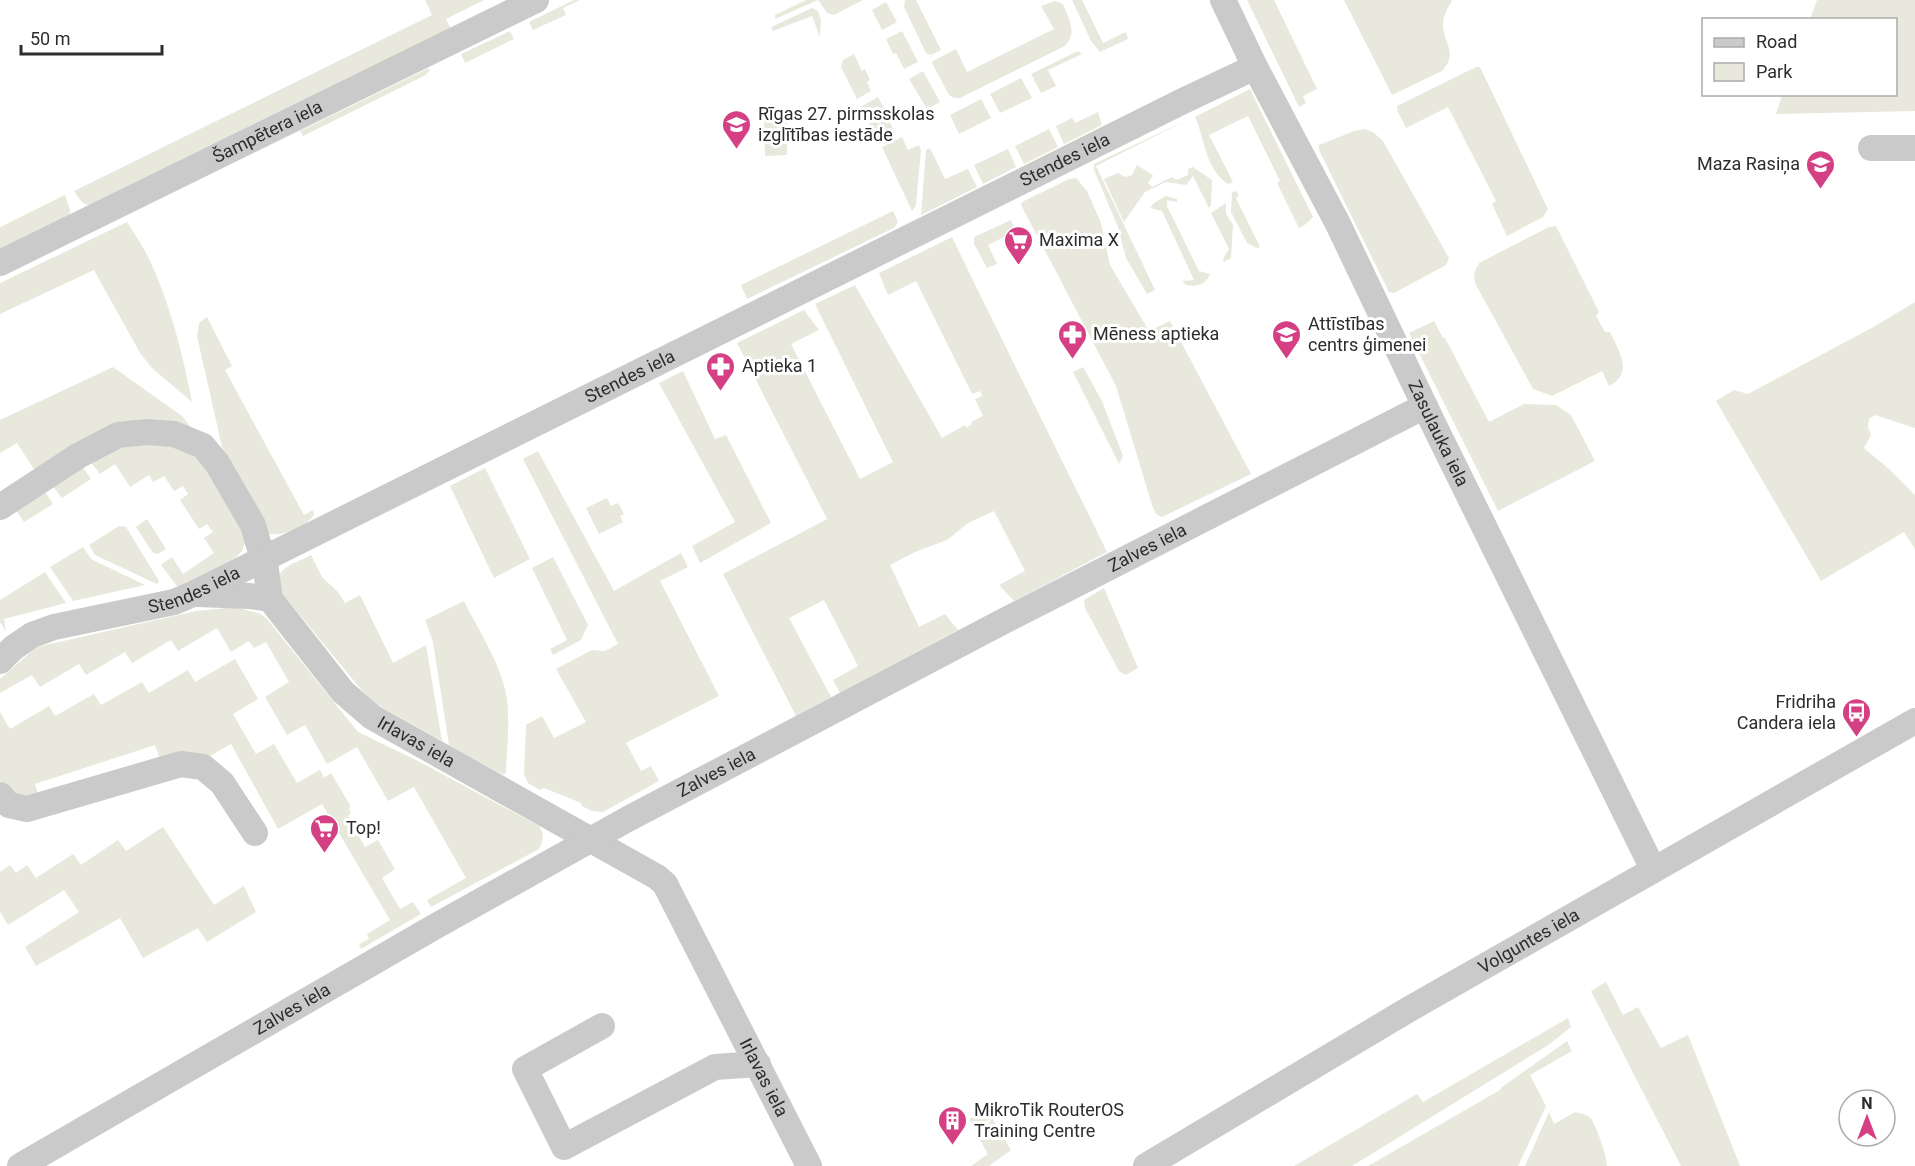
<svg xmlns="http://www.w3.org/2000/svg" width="1915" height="1166" viewBox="0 0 1915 1166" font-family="Roboto,sans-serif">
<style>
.green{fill:#e8e9dc}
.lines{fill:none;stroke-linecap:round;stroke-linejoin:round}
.minor{stroke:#cacaca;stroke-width:26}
.labels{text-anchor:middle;stroke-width:6;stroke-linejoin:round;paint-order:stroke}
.poi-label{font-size:18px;fill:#2d2d2d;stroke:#fff;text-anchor:start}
.street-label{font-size:18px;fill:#2d2d2d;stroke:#fff}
</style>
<rect width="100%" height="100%" fill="#fff"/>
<g class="green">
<path d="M425 0H484L446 19 452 31 91 206C82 205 79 198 74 191L432 15Z"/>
<polygon points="574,0 580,0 563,8 566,15 533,30 529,22"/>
<polygon points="806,0 863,0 834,15 827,13 818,0 775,19 775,15"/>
<polygon points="905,0 916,0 941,50 931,55 926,53 904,7"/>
<polygon points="1072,0 1082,0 1103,43 1126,32 1128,39 1100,52 1091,41"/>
<polygon points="1247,0 1274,0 1317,89 1303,96 1306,103 1299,107"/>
<path d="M1344 0H1452C1449 7 1443 15 1443 24 1443 43 1459 53 1442 71L1392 95Z"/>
<polygon points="1817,0 1915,0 1915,111 1776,114 1782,95 1896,94 1896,20 1810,19"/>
<path d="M1055 1 1061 3 1064 6C1070 21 1077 32 1065 46L960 98H954L949 95 932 63 933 61 956 49 967 72 1054 29 1041 6Z"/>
<polygon points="886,2 897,22 882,30 872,10"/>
<polygon points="812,8 818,11 821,20 820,37 812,16 773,31 771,27"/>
<polygon points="510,31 514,39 465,63 461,54"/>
<polygon points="902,31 918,62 904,69 896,53 893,54 886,39"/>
<polygon points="1078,51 1082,54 1048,70 1056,86 1041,93 1031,74"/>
<polygon points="854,54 862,71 865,69 870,80 867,82 871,91 857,99 841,67 843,60"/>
<polygon points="1476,67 1480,67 1548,209 1543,217 1507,236 1492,204 1496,201 1448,107 1406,128 1397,110 1397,106"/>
<polygon points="429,68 430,70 426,75 303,136 300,131"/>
<polygon points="923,71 940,102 927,109 909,79"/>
<polygon points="1021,78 1032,98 1000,113 990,94"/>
<path d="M1250 89 1313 217 1306 224 1299 228 1277 183 1280 181 1248 116 1209 135 1233 182 1228 184C1205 169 1205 139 1195 117Z"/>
<polygon points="878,97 885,110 888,109 893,119 889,121 895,133 878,141 860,107"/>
<polygon points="981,99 991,118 959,134 950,115"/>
<polygon points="1098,112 1102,125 1064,144 1056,126 1072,118 1075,123"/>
<polygon points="786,113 787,155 765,156 764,114"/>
<polygon points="1189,119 1096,166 1155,290 1147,294 1126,258 1118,227 1094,170 1094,164"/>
<polygon points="1049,129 1058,147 1024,164 1015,146"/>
<polygon points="1365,129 1373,132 1383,141 1449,258 1446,265 1394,293 1389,292 1319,150 1319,145 1354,131"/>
<polygon points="902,137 908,150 919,145 921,150 916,205 912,211 882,147"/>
<polygon points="930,148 945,179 968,169 977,187 921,215 926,150"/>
<polygon points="1008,149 1016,167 983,184 974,165"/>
<polygon points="1137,165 1153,175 1148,183 1152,187 1172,177 1176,180 1188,175 1188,169 1193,167 1212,180 1211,205 1209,208 1193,176 1186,185 1166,182 1145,192 1124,222 1104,179 1118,173 1125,177 1132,175"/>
<polygon points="1076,178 1087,191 1101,223 1110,265 1149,331 1170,321 1251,474 1162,517 1156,514 1152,505 1116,386 1021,205 1022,202 1069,179"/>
<polygon points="1236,191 1239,196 1236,198 1260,247 1257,248 1247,243 1231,212 1232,192"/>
<polygon points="65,195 70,210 69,217 0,251 0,227"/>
<path d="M1166 196 1177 199V202L1167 200V206L1199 271 1210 274C1206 285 1197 287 1186 285L1182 281 1194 280 1162 211 1150 208 1154 203Z"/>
<polygon points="1226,203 1226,214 1233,225 1231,258 1224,262 1223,259 1229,249 1211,213"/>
<polygon points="893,211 898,222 894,228 747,299 741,285"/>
<polygon points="1011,220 1016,231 988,245 997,264 987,268 974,244 974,237"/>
<path d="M127 222C135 235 145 249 151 263 171 307 183 355 192 402L152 368 140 353 94 270 0 314V283Z"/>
<path d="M1556 226 1599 312 1596 316 1605 332H1610C1619 351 1634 373 1609 386L1602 371 1552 396 1533 389 1475 283 1474 273 1479 263 1549 227Z"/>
<path d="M952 237C1003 343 1056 447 1107 552L1014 601 999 585 1025 571 994 511 968 523 947 540 915 552 890 565 919 627 945 614 958 630 840 693 833 680 858 666 824 600 789 618 831 697 796 716 723 574 827 519 737 343 804 310 819 330 791 344 860 479 893 462 815 304 855 285 942 438 965 425 966 428 972 424 971 422 983 416 975 399 982 396 980 391 972 394 916 281 888 295 879 273Z"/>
<polygon points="1915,302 1915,428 1875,415 1869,419 1868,427 1871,435 1864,448 1889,469 1915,495 1915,549 1904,532 1821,581 1716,401 1734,390 1748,394 1875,326"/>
<path d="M207 317 232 366 225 370 304 515 313 510 314 515C306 527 283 536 269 534L224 456 197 336 199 323Z"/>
<polygon points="1434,321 1443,338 1445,338 1489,422 1524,404 1556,405 1571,415 1595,461 1498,511 1409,333"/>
<polygon points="113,367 182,416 194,431 156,427 35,471 17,443 0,453 0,420"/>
<polygon points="1083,367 1102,401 1123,456 1119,464 1073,372"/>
<polygon points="683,371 715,439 726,435 771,523 700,563 692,546 735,522 659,383"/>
<polygon points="164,443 193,453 202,461 241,517 245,542 242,551 235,558 180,590 161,565 172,557 183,574 214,553 204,538 213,532 207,524 199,529 180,500 188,494 183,486 174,491 164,476 153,482 149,475 130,487 115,464 100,474 90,461 110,449"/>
<polygon points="538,451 614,591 681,553 688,567 660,581 719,696 626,743 641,771 651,766 659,781 603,812 592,811 582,806 581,803 544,788 540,790 528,783 524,774 526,725 542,716 554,738 586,722 556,669 592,650 605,651 618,644 523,459"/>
<polygon points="81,465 91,479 62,498 51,484"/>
<polygon points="485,468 530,559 494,578 450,486"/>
<polygon points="44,490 53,504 24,522 15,509"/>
<polygon points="607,498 611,506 618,503 624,514 620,516 623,522 599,534 586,508"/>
<polygon points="147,519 166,549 158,554 153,553 136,527"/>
<polygon points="119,526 126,527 159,581 157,584 95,555 89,545"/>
<polygon points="83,547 91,559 145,585 73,601 50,567"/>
<path d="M311 555 322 577 338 592 345 603 360 595 393 663 426 645 442 741 378 705 364 693 284 596C268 568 291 566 311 555Z"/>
<polygon points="553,557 588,625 581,640 553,655 550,649 567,640 532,568"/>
<polygon points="45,572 66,603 4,619 6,632 0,622 0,600"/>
<polygon points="1104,588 1138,668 1126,675 1119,671 1085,608 1084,600"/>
<path d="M464 601C478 629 497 658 505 689 511 715 507 746 506 772L504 775 476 762 449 745 433 642 425 620Z"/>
<path d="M236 607 261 614 267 619 358 732 418 761 539 826C545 834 543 842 539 849L431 907 427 900 466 878 414 787 388 801 357 747 327 764 305 725 287 735 265 697 289 682 266 642 254 648 249 641 231 652 217 628 178 651 171 640 132 663 125 652 86 675 79 664 40 687 32 675 0 693V679L33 650 41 646 196 611Z"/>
<polygon points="235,659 258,699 233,714 256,754 274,744 297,783 320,770 324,778 331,773 350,805 349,809 351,813 348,816 365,847 378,840 395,869 382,878 400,909 413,902 421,914 361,949 359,944 369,939 367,934 390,920 322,804 278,829 231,744 210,756 207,760 161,761 155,745 35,784 39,797 26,800 7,791 0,780 0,712 10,729 49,706 55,716 94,694 101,705 142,682 149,693 188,670 195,682"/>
<polygon points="163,827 214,905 244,886 256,912 207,942 198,928 143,958 120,918 36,966 25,947 79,912 64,890 8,925 0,912 0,872 10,865 16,873 27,865 36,878 73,854 81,865 118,840 126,851"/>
<polygon points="1606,982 1623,1015 1638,1007 1661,1048 1688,1035 1740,1166 1681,1166 1591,991"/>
<polygon points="1568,1018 1571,1027 1550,1044 1352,1166 1294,1166 1417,1094 1423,1102"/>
<polygon points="1567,1041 1572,1051 1530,1075 1546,1106 1518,1166 1368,1166 1500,1090 1502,1087"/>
<polygon points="987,1109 1011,1150 989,1166 971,1166 988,1154 979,1138 991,1120 990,1119 974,1128 969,1119"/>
<path d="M1549 1112 1554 1124 1575 1112C1581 1114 1588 1114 1592 1120 1597 1129 1607 1156 1607 1166H1525Z"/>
</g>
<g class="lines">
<g class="minor">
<path id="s1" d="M1223 0 1255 67 1338 224 1431 419 1653 869"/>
<polyline points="1871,148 1915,148"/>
<path id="s2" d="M0 263 536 0"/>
<path id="s3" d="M0 507 78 456 118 435 147 432 174 434 203 446 217 463 253 525 266 570 270 599 343 692 372 717 657 877 665 884 809 1166"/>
<polyline points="197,594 250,596 270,599"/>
<path id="s4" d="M0 661 13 648 32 635 54 627 174 602 193 594 1183 101 1255 67"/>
<polyline points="0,795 9,805 27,809 181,764 203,767 222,783 255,833"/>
<polyline points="602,1026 525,1069 564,1147 715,1067 758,1064"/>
<path id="s5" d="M20 1166 436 926 626 820 1002 622 1425 406"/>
<path id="s6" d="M1146 1166 1406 1011 1915 721"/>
</g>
</g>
<defs>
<symbol id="school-pin" viewBox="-11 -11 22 30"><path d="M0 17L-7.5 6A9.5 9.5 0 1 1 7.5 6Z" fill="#d53f83" stroke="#fff"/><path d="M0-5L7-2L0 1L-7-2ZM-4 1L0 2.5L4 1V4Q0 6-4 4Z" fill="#fff"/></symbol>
<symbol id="supermarket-pin" viewBox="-11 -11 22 30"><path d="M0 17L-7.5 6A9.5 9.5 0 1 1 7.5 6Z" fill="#d53f83" stroke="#fff"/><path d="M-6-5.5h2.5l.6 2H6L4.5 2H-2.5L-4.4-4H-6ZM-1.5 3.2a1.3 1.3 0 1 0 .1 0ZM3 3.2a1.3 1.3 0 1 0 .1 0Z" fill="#fff"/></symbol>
<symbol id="pharmacy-pin" viewBox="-11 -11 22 30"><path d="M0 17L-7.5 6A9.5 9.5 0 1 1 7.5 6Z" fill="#d53f83" stroke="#fff"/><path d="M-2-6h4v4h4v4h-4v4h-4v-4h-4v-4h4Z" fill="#fff"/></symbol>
<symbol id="bus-pin" viewBox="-11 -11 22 30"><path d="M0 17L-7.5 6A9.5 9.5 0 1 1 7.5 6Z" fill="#d53f83" stroke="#fff"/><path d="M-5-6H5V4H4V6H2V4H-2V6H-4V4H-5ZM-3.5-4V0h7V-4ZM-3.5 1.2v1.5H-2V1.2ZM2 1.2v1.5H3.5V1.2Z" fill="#fff"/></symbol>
<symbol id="building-pin" viewBox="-11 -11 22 30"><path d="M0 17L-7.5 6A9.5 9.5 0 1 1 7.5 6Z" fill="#d53f83" stroke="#fff"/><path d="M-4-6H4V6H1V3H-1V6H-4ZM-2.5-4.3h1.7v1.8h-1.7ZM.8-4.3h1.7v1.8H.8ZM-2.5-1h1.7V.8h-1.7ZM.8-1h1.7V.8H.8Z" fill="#fff"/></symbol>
</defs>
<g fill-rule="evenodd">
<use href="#school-pin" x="720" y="108" width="33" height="45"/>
<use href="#school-pin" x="1804" y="148" width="33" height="45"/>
<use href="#supermarket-pin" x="1002" y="224" width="33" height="45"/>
<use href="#pharmacy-pin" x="1056" y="318" width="33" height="45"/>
<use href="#school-pin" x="1270" y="318" width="33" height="45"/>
<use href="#pharmacy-pin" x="704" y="350" width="33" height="45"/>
<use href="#bus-pin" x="1840" y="696" width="33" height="45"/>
<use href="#supermarket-pin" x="308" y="812" width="33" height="45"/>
<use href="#building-pin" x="936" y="1104" width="33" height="45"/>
</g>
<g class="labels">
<g class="poi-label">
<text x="758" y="120">Rīgas 27. pirmsskolas<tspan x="758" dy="21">izglītības iestāde</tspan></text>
<text x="1800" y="170" text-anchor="end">Maza Rasiņa</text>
<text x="1039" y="246">Maxima X</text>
<text x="1308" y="330">Attīstības<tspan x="1308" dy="21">centrs ģimenei</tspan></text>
<text x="1093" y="340">Mēness aptieka</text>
<text x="742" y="372">Aptieka 1</text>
<text x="1836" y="708" text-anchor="end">Fridriha<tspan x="1836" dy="21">Candera iela</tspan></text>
<text x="346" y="834">Top!</text>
<text x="974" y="1116">MikroTik RouterOS<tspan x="974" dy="21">Training Centre</tspan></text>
</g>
<g class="street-label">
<text dy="6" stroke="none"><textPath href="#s2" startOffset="298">Šampētera iela</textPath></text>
<text dy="6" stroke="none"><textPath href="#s4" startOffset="1182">Stendes iela</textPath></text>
<text dy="6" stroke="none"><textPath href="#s4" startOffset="696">Stendes iela</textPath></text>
<text dy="6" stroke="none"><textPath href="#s1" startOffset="484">Zasulauka iela</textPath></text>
<text dy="6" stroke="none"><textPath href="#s5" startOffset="1286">Zalves iela</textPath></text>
<text dy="6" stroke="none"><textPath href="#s4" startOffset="210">Stendes iela</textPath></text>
<text dy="6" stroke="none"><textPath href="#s3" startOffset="603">Irlavas iela</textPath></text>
<text dy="6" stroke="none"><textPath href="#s5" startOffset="800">Zalves iela</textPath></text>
<text dy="6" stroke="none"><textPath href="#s6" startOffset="444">Volguntes iela</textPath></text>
<text dy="6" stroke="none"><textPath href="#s5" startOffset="314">Zalves iela</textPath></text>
<text dy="6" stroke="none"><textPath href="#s3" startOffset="1107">Irlavas iela</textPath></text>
</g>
</g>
<rect x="1702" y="18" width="195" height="78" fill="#ffffff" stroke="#ababab" stroke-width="1.5"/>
<rect x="1714" y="38" width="30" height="9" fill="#cacaca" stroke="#ababab" stroke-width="1.5"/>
<text x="1756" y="48" font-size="18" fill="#2d2d2d">Road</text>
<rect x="1714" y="63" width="30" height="18" fill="#e8e9dc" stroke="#ababab" stroke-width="1.5"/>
<text x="1756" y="78" font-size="18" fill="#2d2d2d">Park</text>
<g transform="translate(1867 1118)"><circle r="28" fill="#ffffff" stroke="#ababab" stroke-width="1.5"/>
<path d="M0-4.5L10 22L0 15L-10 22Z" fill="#d53f83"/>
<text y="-9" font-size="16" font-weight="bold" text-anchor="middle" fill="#2d2d2d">N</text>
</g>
<path d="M21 45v9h141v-9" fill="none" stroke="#2d2d2d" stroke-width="3"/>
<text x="30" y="45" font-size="18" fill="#2d2d2d" stroke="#ffffff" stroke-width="4.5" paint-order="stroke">50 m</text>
</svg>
